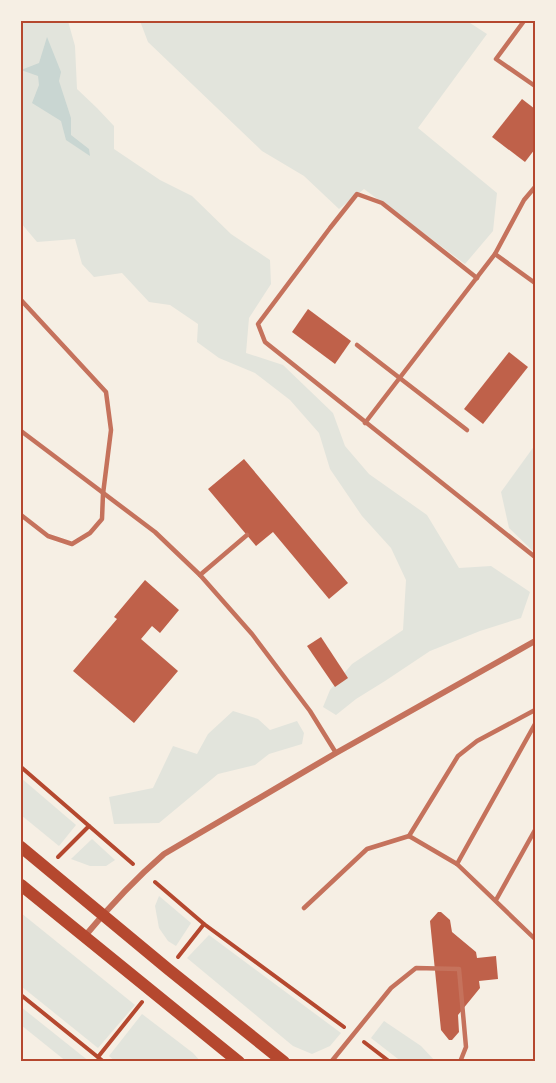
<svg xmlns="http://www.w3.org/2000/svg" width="556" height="1083" viewBox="0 0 556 1083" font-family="'Exo 2',sans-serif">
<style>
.green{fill:#e2e4dc}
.water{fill:#c9d6d2}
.building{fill:#bf614a}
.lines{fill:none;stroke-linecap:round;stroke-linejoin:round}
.path{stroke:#b5482f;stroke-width:4}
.service{stroke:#c5725c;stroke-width:4.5}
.minor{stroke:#c5725c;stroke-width:6}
.secondary{stroke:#b5482f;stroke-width:12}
.neatline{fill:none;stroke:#b5482f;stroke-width:2}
</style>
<rect width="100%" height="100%" fill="#f6efe4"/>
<g class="green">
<polygon points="21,21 68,21 75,46 77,89 97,108 114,126 114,149 160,180 192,196 231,234 270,260 271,284 249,318 246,353 283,365 333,413 345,446 369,474 427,515 459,568 491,566 530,592 521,618 480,631 430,651 385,681 356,699 336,715 323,707 330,690 352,664 403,630 406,580 391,548 362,516 330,469 319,433 290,400 255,373 219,358 197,342 198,324 170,305 149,302 122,273 94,277 82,264 75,239 37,242 21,223"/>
<polygon points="140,21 467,21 487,34 418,128 497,193 493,231 465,264 364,189 339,209 304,176 262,151 148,42"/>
<polygon points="535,445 535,553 509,528 501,492"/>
<polygon points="233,711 258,719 270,730 297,721 304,733 302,744 269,754 255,765 218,774 159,823 114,824 109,797 153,788 173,746 197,754 208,734"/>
<polygon points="21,778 76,825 59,846 21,815"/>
<polygon points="92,839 115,860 106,866 90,866 71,859"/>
<polygon points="159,896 191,923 176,946 168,941 159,928 155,906"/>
<polygon points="21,913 135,1005 98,1048 21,986"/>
<polygon points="209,935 341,1033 330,1046 312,1054 293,1046 187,958"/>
<polygon points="21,1007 90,1062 67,1062 21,1025"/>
<polygon points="142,1014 193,1053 201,1062 116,1062 109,1056"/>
<polygon points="384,1021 421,1046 436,1062 402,1062 371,1038"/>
</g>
<polygon class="water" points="47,37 61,72 59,81 71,118 71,135 89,149 90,156 66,140 61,121 32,103 39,85 38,76 21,70 39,63"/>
<g class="building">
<polygon points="522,99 535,109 535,149 525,162 492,137"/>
<polygon points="308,309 351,341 335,364 292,332"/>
<polygon points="509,352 528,367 483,424 464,409"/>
<polygon points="244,459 348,583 329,599 273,532 256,546 208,489"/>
<polygon points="145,580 179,610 160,633 152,626 141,639 178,671 134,723 73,671 117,619 114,617"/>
<polygon points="321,637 348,678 335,687 307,646"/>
<polygon points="438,912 441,912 450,920 452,932 476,952 477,958 496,956 498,979 479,981 480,988 458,1015 459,1032 452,1040 449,1040 441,1030 430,921"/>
</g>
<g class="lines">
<g class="path">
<polyline points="21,767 133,864"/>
<polyline points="58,857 89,826"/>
<polyline points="155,882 204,924 344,1027"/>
<polyline points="178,957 204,924"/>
<polyline points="21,995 104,1062"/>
<polyline points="364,1042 390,1062"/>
<polyline points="98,1057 142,1002"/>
</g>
<g class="service">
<polyline points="524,21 496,59 535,86"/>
<polyline points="495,254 535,283"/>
<polyline points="477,278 382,203 357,194 330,228 258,324 265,342 535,557"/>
<polyline points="21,300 106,392 111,430 103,494 102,519 90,533 72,544 48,536 21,515"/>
<polyline points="357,345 467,430"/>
<polyline points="365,423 495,254 524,200 535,187"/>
<polyline points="21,431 155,532 200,575 252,634 310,711 336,753"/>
<polyline points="200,575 247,535"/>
<polyline points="409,836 458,756 477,741 535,710"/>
<polyline points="457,864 535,724"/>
<polyline points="496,900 535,830"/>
<polyline points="304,908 367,849 409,836 457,864 535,939"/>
<polyline points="331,1062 391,988 416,968 459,969 466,1047 460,1062"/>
</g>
<path class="minor" d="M85 936C109 907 135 879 164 854L336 753 535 641"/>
<g class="secondary">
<polyline points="21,847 168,969 284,1062"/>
<polyline points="21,885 239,1062"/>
</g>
</g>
<rect width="556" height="1083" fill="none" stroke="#f6efe4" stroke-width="45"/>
<rect x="22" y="22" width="512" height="1038" class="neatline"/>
</svg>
